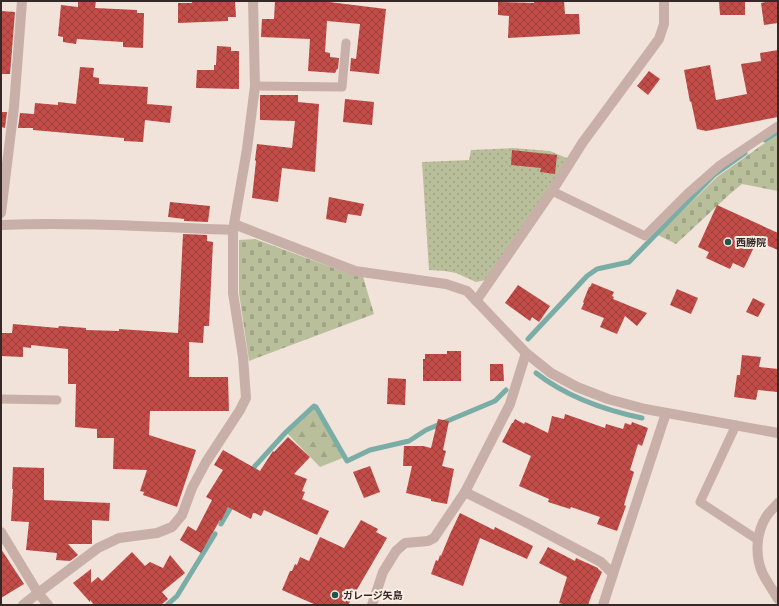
<svg xmlns="http://www.w3.org/2000/svg" width="779" height="606" viewBox="0 0 779 606" font-family="Ubuntu,'Noto Sans JP',sans-serif">
<style>
.forest{fill:url(#forest-firs)}
.cemetery{fill:url(#cemetery-stones)}
.park{fill:url(#park-dots)}
.lines{fill:none;stroke-linecap:round;stroke-linejoin:round}
.stream{stroke:#7aada5;stroke-width:5}
.building{fill:url(#building-cross-hatch)}
.service{stroke:#c8afa7;stroke-width:9}
.minor{stroke:#c8afa7;stroke-width:10}
.poi-dot{fill:#1e554d;stroke:#f9ede6;stroke-width:1.5}
.labels{text-anchor:middle;stroke-width:4;stroke-linejoin:round;paint-order:stroke}
.poi-label{font-size:10px;font-weight:bold;fill:#352927;stroke:#f9ede6;text-anchor:start}
</style>
<defs>
<pattern id="forest-firs" width="22" height="20" patternUnits="userSpaceOnUse"><rect width="22" height="20" fill="#babf9b"/><path d="M5 1l3.5 6h-7zM16 11l3.5 6h-7z" fill="#a0a486"/></pattern>
<pattern id="cemetery-stones" width="16" height="16" patternUnits="userSpaceOnUse"><rect width="16" height="16" fill="#babf9b"/><path d="M2 7V4a2 2 0 0 1 4 0v3zM10 15v-3a2 2 0 0 1 4 0v3z" fill="#a0a486"/></pattern>
<pattern id="park-dots" width="8" height="8" patternUnits="userSpaceOnUse"><rect width="8" height="8" fill="#babf9b"/><path d="M2 2h.1M6 6h.1" fill="none" stroke="#a0a486" stroke-width="1.8" stroke-linecap="round"/></pattern>
<pattern id="building-cross-hatch" width="8" height="8" patternUnits="userSpaceOnUse"><rect width="8" height="8" fill="#c24c47"/><path d="M0 0l8 8M0 8l8-8" fill="none" stroke="#9e3f3b"/></pattern>
</defs>
<rect width="100%" height="100%" fill="#f1e2da"/>
<polygon class="forest" points="316,407 345,457 320,467 287,433"/>
<g class="cemetery">
<polygon points="778,135 778,191 742,184 731,193 676,244 658,235 717,177 762,145"/>
<polygon points="255,239 347,273 363,277 374,314 249,361 239,293 239,240"/>
</g>
<polygon class="park" points="513,148 550,151 569,159 486,280 476,282 456,273 445,271 429,270 422,162 469,160 471,150"/>
<g class="lines">
<g class="stream">
<polyline points="765,140 778,132"/>
<polyline points="528,339 587,276 597,269 629,262 714,175 745,153"/>
<path d="M536 373C567 397 604 410 642 418"/>
<polyline points="251,473 255,466 286,432 314,406 316,407 347,461 370,450 409,441 426,430 495,401 506,390"/>
<polyline points="221,524 234,502"/>
<polyline points="167,605 177,596 215,534"/>
</g>
</g>
<g class="building">
<polygon points="78,1 96,1 95,8 137,10 137,13 144,13 143,48 123,47 123,42 77,39 76,44 63,42 63,37 58,36 61,5 78,7"/>
<polygon points="192,1 235,1 236,17 228,17 228,21 178,23 178,3 192,3"/>
<polygon points="275,1 329,1 329,2 386,9 379,74 350,71 351,58 356,59 360,24 327,21 325,52 330,53 330,57 339,58 338,69 337,69 335,73 308,71 310,39 261,37 262,19 274,19"/>
<polygon points="534,1 564,1 565,14 579,14 580,34 508,38 509,16 498,15 498,2 534,3"/>
<polygon points="719,1 745,1 745,15 720,15"/>
<polygon points="771,1 778,1 778,23 764,25 761,3"/>
<polygon points="1,11 15,12 10,74 1,74"/>
<polygon points="217,46 231,47 231,51 239,51 239,89 196,88 197,70 214,70 214,65 216,65"/>
<polygon points="778,50 778,117 706,131 697,129 691,101 690,102 684,70 710,65 716,100 747,94 741,64 761,61 760,53"/>
<polygon points="80,67 94,68 93,77 99,78 99,84 148,87 147,104 172,106 170,123 145,120 143,142 124,141 124,138 33,130 33,128 18,128 20,113 34,114 35,103 58,105 58,102 76,104"/>
<polygon points="649,71 660,79 648,95 637,86"/>
<polygon points="260,95 298,95 298,102 319,104 315,172 282,168 278,202 252,198 256,161 255,160 257,144 292,148 295,121 260,120"/>
<polygon points="345,99 374,102 372,125 343,122"/>
<polygon points="1,112 7,112 5,128 1,127"/>
<polygon points="512,150 557,155 555,174 540,172 541,168 511,165"/>
<polygon points="329,197 364,204 361,216 348,214 346,223 326,219"/>
<polygon points="170,202 210,206 208,222 184,221 184,219 168,217"/>
<polygon points="717,205 778,233 778,250 757,241 744,268 733,263 730,269 706,258 709,252 698,247"/>
<polygon points="183,234 207,235 207,241 213,242 209,326 204,326 203,343 189,342 189,377 228,377 229,411 150,411 149,435 196,450 177,507 143,495 144,492 140,491 147,470 113,469 114,438 97,438 97,429 75,427 76,384 68,384 68,349 31,345 31,348 23,347 23,357 1,356 1,333 12,333 13,324 58,328 59,326 86,328 86,330 119,331 119,329 178,333"/>
<polygon points="592,283 614,292 612,296 614,297 613,299 647,313 637,326 625,316 617,334 600,327 604,318 581,309 584,303 583,302 589,287 590,287"/>
<polygon points="518,285 550,306 539,322 532,317 530,321 505,303"/>
<polygon points="677,289 698,298 691,314 670,305"/>
<polygon points="753,298 765,304 758,317 746,312"/>
<polygon points="447,351 461,351 461,381 423,381 423,359 425,359 425,354 447,354"/>
<polygon points="742,355 761,357 759,367 778,369 778,392 758,390 756,400 734,397 737,375 740,375"/>
<polygon points="490,364 503,364 504,381 490,381"/>
<polygon points="388,378 406,379 405,405 387,404"/>
<polygon points="565,414 605,428 606,424 623,429 625,423 631,425 632,422 648,428 642,446 638,444 630,470 634,472 624,505 626,506 617,531 597,524 600,517 571,507 570,509 548,502 549,499 519,486 531,456 502,442 512,423 513,423 515,419 524,424 525,422 534,426 548,433 552,416 564,419"/>
<polygon points="438,419 449,421 443,450 446,451 442,466 454,469 447,504 431,501 431,499 406,493 412,466 403,466 404,446 423,446 431,448"/>
<polygon points="288,437 310,457 294,474 307,479 302,491 305,492 302,499 329,511 317,535 264,510 261,516 255,513 253,513 251,519 228,507 221,521 220,520 201,553 180,540 188,526 196,531 212,500 206,497 223,470 214,465 223,450 260,471 273,451 274,452"/>
<polygon points="370,466 380,492 364,498 353,472"/>
<polygon points="13,467 44,468 44,500 110,503 109,521 92,520 92,544 68,544 78,555 70,561 56,560 57,553 26,550 29,522 11,521 13,489 12,489"/>
<polygon points="460,513 494,530 495,527 533,546 527,559 480,538 463,586 431,574 436,560 438,561 440,555 441,556 450,534"/>
<polygon points="361,520 378,529 376,532 387,538 348,605 316,605 282,590 290,571 292,571 295,564 297,565 300,557 309,561 320,537 344,548"/>
<polygon points="548,547 575,561 576,558 598,568 598,569 602,572 592,594 588,605 566,605 559,603 567,577 539,563"/>
<polygon points="1,549 24,584 1,598"/>
<polygon points="132,552 145,566 150,562 163,568 170,555 185,573 162,592 168,599 161,605 94,605 90,600 90,602 73,583 91,569 91,583 98,577 102,581"/>
</g>
<g class="lines">
<g class="service">
<polyline points="255,86 342,87 346,43"/>
<polyline points="552,191 645,236 687,194 720,165 778,126"/>
<polyline points="1,399 57,400"/>
<polyline points="736,425 700,502 758,540"/>
</g>
<g class="minor">
<polyline points="1,213 14,107 22,1"/>
<polyline points="234,224 355,271 446,284 467,291 526,353 551,373 577,387 608,399 645,409 778,433"/>
<path d="M1 225C79 222 156 227 233 230"/>
<polyline points="476,301 552,191 583,142 659,39 664,24 664,1"/>
<polyline points="465,492 531,525 601,562 613,574 603,605"/>
<path d="M778 503C774 508 769 512 766 517 756 533 755 555 762 572 766 581 773 590 778 599"/>
<polyline points="1,532 38,593 48,605"/>
<polyline points="613,574 666,413"/>
<polyline points="23,605 38,593 98,548 119,538 157,533 172,527 182,515 192,488 206,462 240,410 246,398 243,357 233,293 233,230 247,149 255,86 253,1"/>
<polyline points="372,605 383,572 396,551 405,543 428,541 434,538 465,492 510,404 526,353"/>
</g>
</g>
<g class="poi-dot">
<circle cx="728" cy="242" r="4"/>
<circle cx="335" cy="595" r="4"/>
</g>
<g class="labels">
<g class="poi-label">
<text x="736" y="246">西勝院</text>
<text x="343" y="599">ガレージ矢島</text>
</g>
</g>
<rect width="779" height="606" fill="none" stroke="#352927" stroke-width="4"/>
</svg>
